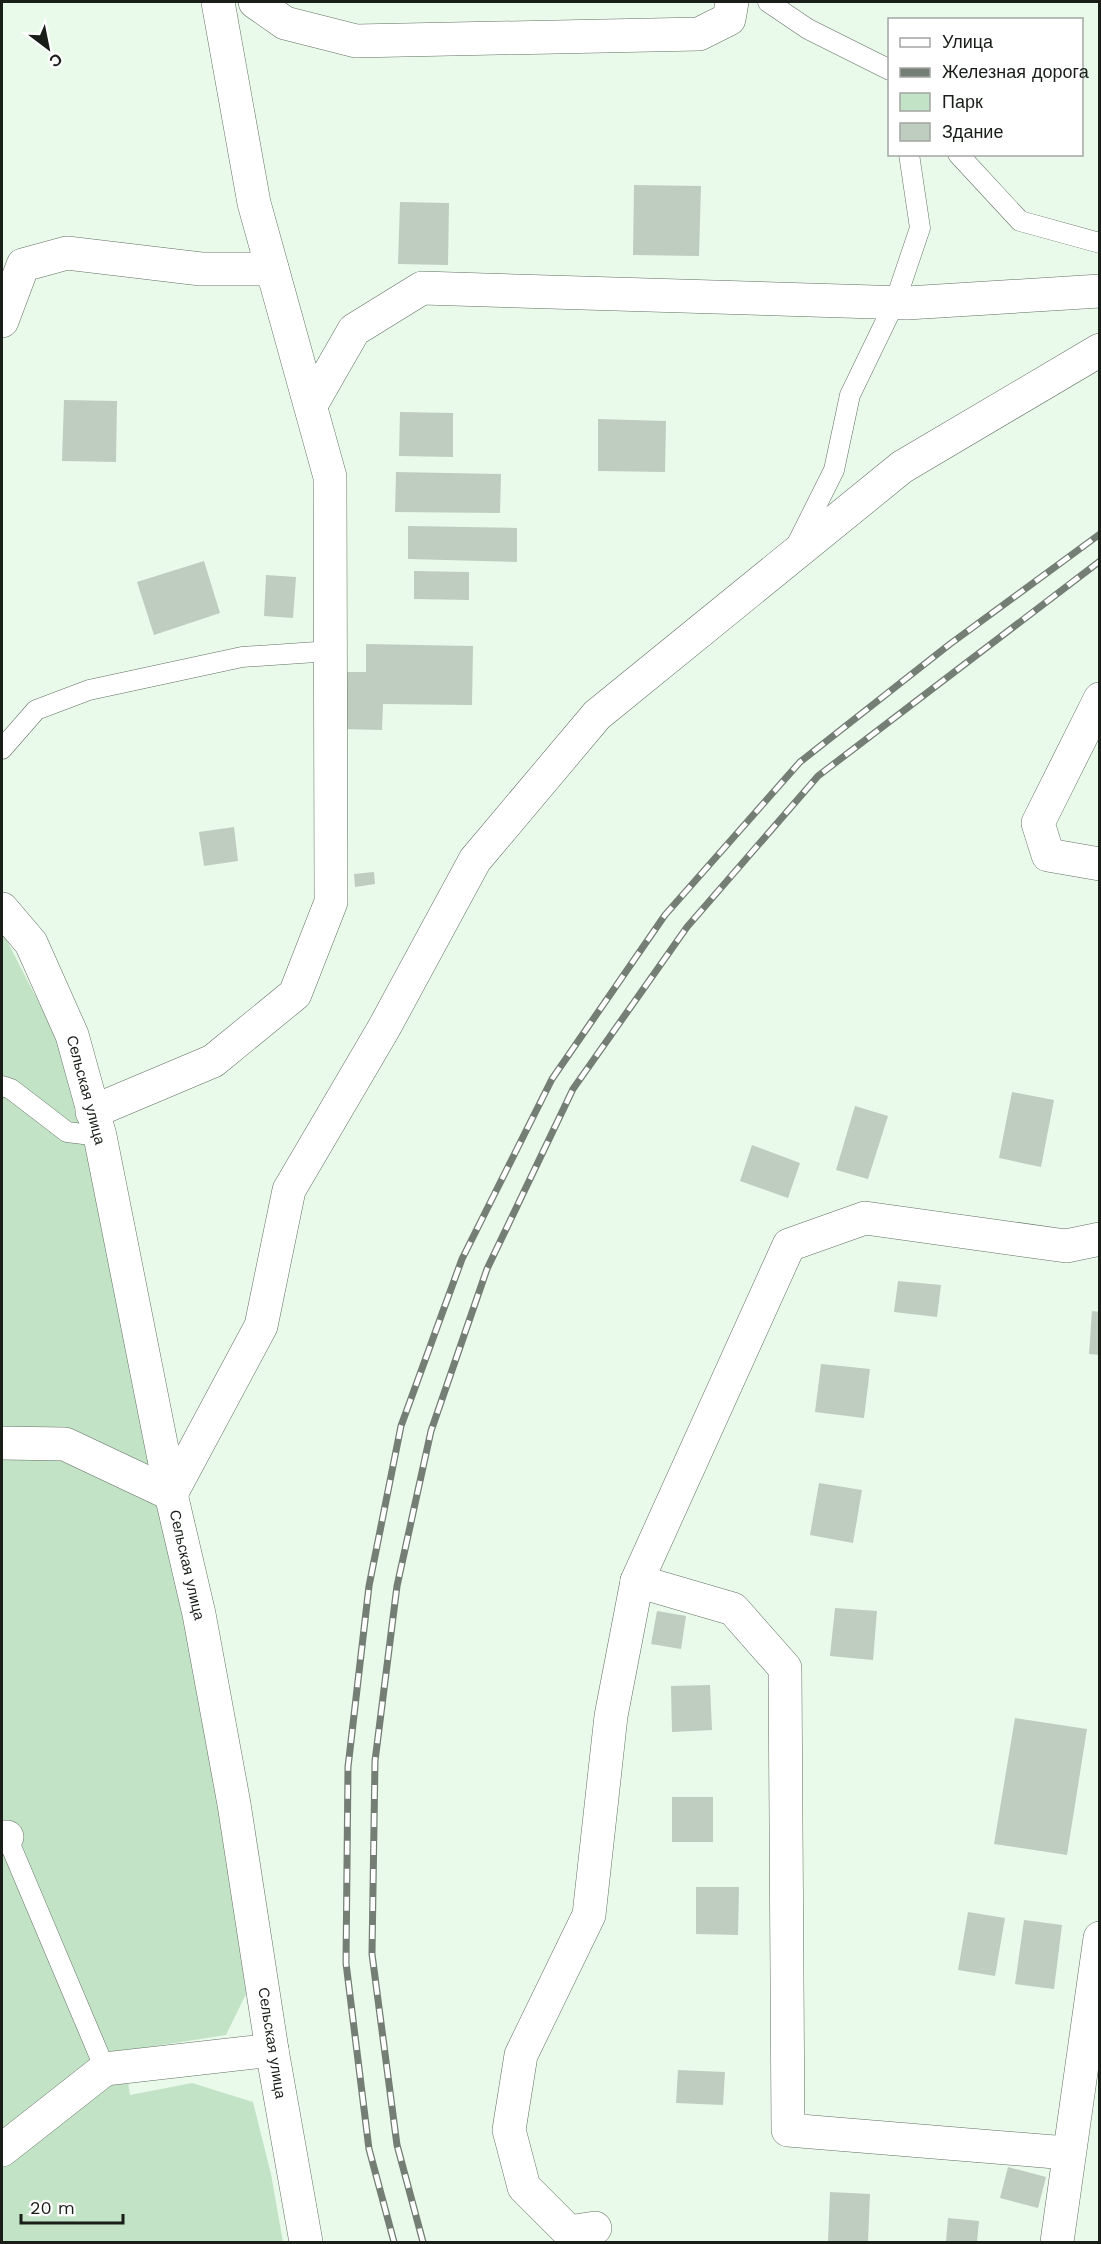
<svg xmlns="http://www.w3.org/2000/svg" width="1101" height="2244" viewBox="0 0 1101 2244" font-family="'Work Sans',sans-serif">
<style>
.green{fill:#c3e3c6}
.building{fill:#becdc0}
.lines{fill:none;stroke-linecap:round;stroke-linejoin:round}
.lane-casing{stroke:#627063;stroke-width:21}
.street-casing{stroke:#627063;stroke-width:34}
.secondary-casing{stroke:#627063;stroke-width:34}
.lane{stroke:#fff;stroke-width:20}
.street{stroke:#fff;stroke-width:33}
.secondary{stroke:#fff;stroke-width:33}
.rail-casing{stroke:#747e75;stroke-width:7}
.rail{stroke:#fff;stroke-width:4.5;stroke-dasharray:14;stroke-linecap:butt}
.labels{text-anchor:middle;stroke-width:6;stroke-linejoin:round;paint-order:stroke}
.street-label{font-size:15px;fill:#191e19;stroke:#fff}
</style>
<rect width="100%" height="100%" fill="#e9f9ea"/>
<polygon class="green" points="2,931 58,1040 77,1108 152,1463 221,1807 246,1994 226,2035 123,2051 130,2095 192,2083 253,2102 271,2174 283,2242 2,2242"/>
<g class="building">
<polygon points="634,185 701,186 699,256 633,255"/>
<polygon points="400,202 449,203 448,265 398,264"/>
<polygon points="64,400 117,401 116,462 62,461"/>
<polygon points="400,412 453,413 453,457 399,456"/>
<polygon points="598,419 666,421 665,472 598,471"/>
<polygon points="396,472 501,474 500,513 395,512"/>
<polygon points="408,526 517,528 517,562 408,559"/>
<polygon points="204,561 220,613 154,635 137,582"/>
<polygon points="414,571 469,572 469,600 414,599"/>
<polygon points="266,575 296,577 293,618 264,616"/>
<polygon points="366,644 473,646 472,705 383,704 382,730 342,729 343,672 366,672"/>
<polygon points="234,827 238,861 204,866 199,832"/>
<polygon points="374,872 375,884 355,887 354,874"/>
<polygon points="1012,1092 1054,1100 1041,1167 999,1158"/>
<polygon points="855,1106 888,1116 868,1179 836,1170"/>
<polygon points="752,1145 800,1163 788,1198 740,1181"/>
<polygon points="898,1281 941,1285 937,1317 894,1312"/>
<polygon points="1092,1311 1100,1312 1100,1355 1089,1354"/>
<polygon points="821,1364 870,1369 864,1418 815,1412"/>
<polygon points="819,1483 862,1490 853,1543 810,1535"/>
<polygon points="835,1608 877,1611 873,1660 830,1656"/>
<polygon points="657,1611 686,1616 681,1649 651,1644"/>
<polygon points="710,1685 712,1730 672,1732 671,1686"/>
<polygon points="1015,1718 1087,1729 1067,1855 994,1844"/>
<rect x="672" y="1797" width="41" height="45"/>
<polygon points="696,1887 739,1887 738,1935 696,1934"/>
<polygon points="968,1912 1005,1918 995,1976 958,1970"/>
<polygon points="1024,1920 1062,1925 1054,1989 1015,1984"/>
<polygon points="678,2070 725,2072 723,2105 676,2103"/>
<polygon points="1008,2167 1046,2177 1038,2208 1000,2198"/>
<polygon points="830,2192 870,2194 868,2242 828,2242"/>
<polygon points="948,2218 979,2221 977,2242 946,2242"/>
</g>
<g class="lines">
<defs>
<g id="lane">
<polyline points="768,2 808,29 890,70"/>
<polyline points="958,154 1020,221 1100,243"/>
<polyline points="796,546 834,470 850,395 895,302 920,228 909,154"/>
<polyline points="2,749 36,710 89,690 242,657 331,651"/>
<polyline points="2,1086 11,1089 67,1132 100,1136"/>
<polyline points="7,1837 105,2069"/>
</g>
<g id="street">
<polyline points="255,2 285,23 356,41 699,34 729,19 732,2"/>
<polyline points="2,321 23,265 67,253 201,269 272,269"/>
<polyline points="311,405 354,330 422,288 907,303 1100,291"/>
<polyline points="1100,699 1038,823 1048,855 1100,864"/>
<polyline points="92,1112 213,1061 295,994 331,902 330,477 254,203 218,2"/>
<polyline points="2,1443 65,1444 171,1494 261,1326 289,1190 384,1028 475,860 597,715 902,467 1100,350"/>
<polyline points="637,1581 733,1609 785,1668 788,2130 1067,2153"/>
<polyline points="2,1837 7,1837"/>
<polyline points="2,2150 105,2069 272,2050"/>
<polyline points="595,2228 569,2232 524,2187 509,2130 521,2055 589,1915 611,1716 637,1581 789,1245 865,1218 1066,1246 1100,1239"/>
<polyline points="1057,2242 1100,1938"/>
</g>
<polyline id="secondary" points="2,909 31,943 72,1035 100,1136 171,1494 199,1614 234,1804 272,2050 306,2242"/>
</defs>
<use href="#lane" class="lane-casing"/>
<use href="#street" class="street-casing"/>
<use href="#secondary" class="secondary-casing"/>
<use href="#lane" class="lane"/>
<use href="#street" class="street"/>
<use href="#secondary" class="secondary"/>
<defs>
<g id="rail">
<polyline points="394,2242 369,2149 346,1963 348,1767 369,1586 401,1426 462,1259 552,1079 665,915 800,762 950,644 1100,534"/>
<polyline points="423,2242 397,2145 372,1954 375,1761 397,1586 431,1431 487,1269 573,1089 687,927 818,776 1100,561"/>
</g>
</defs>
<use href="#rail" class="rail-casing"/>
<use href="#rail" class="rail"/>
</g>
<g class="labels">
<g class="street-label">
<text transform="translate(86 1090) rotate(75)" y="5">Сельская улица</text>
<text transform="translate(187 1565) rotate(77)" y="5">Сельская улица</text>
<text transform="translate(272 2043) rotate(81)" y="5">Сельская улица</text>
</g>
</g>
<rect width="1101" height="2244" fill="none" stroke="#191e19" stroke-width="6"/>
<rect x="888" y="18" width="195" height="138" fill="#ffffff" stroke="#a3a5a3" stroke-width="1.5"/>
<rect x="900" y="38" width="30" height="9" fill="#ffffff" stroke="#a3a5a3" stroke-width="1.5"/>
<text x="942" y="48" font-size="18" fill="#191e19">Улица</text>
<rect x="900" y="68" width="30" height="9" fill="#747e75" stroke="#a3a5a3" stroke-width="1.5"/>
<text x="942" y="78" font-size="18" fill="#191e19">Железная дорога</text>
<rect x="900" y="93" width="30" height="18" fill="#c3e3c6" stroke="#a3a5a3" stroke-width="1.5"/>
<text x="942" y="108" font-size="18" fill="#191e19">Парк</text>
<rect x="900" y="123" width="30" height="18" fill="#becdc0" stroke="#a3a5a3" stroke-width="1.5"/>
<text x="942" y="138" font-size="18" fill="#191e19">Здание</text>
<g transform="translate(48 48) rotate(148)" stroke="#ffffff" stroke-width="4.5" paint-order="stroke">
<path d="M0-4.5L10 22L0 15L-10 22Z" fill="#191e19"/>
<text y="-9" font-size="16" font-weight="bold" text-anchor="middle" fill="#191e19">С</text>
</g>
<path d="M21 2214v9h102v-9" fill="none" stroke="#191e19" stroke-width="3"/>
<text x="30" y="2214" font-size="18" fill="#191e19" stroke="#ffffff" stroke-width="4.5" paint-order="stroke">20 m</text>
</svg>
